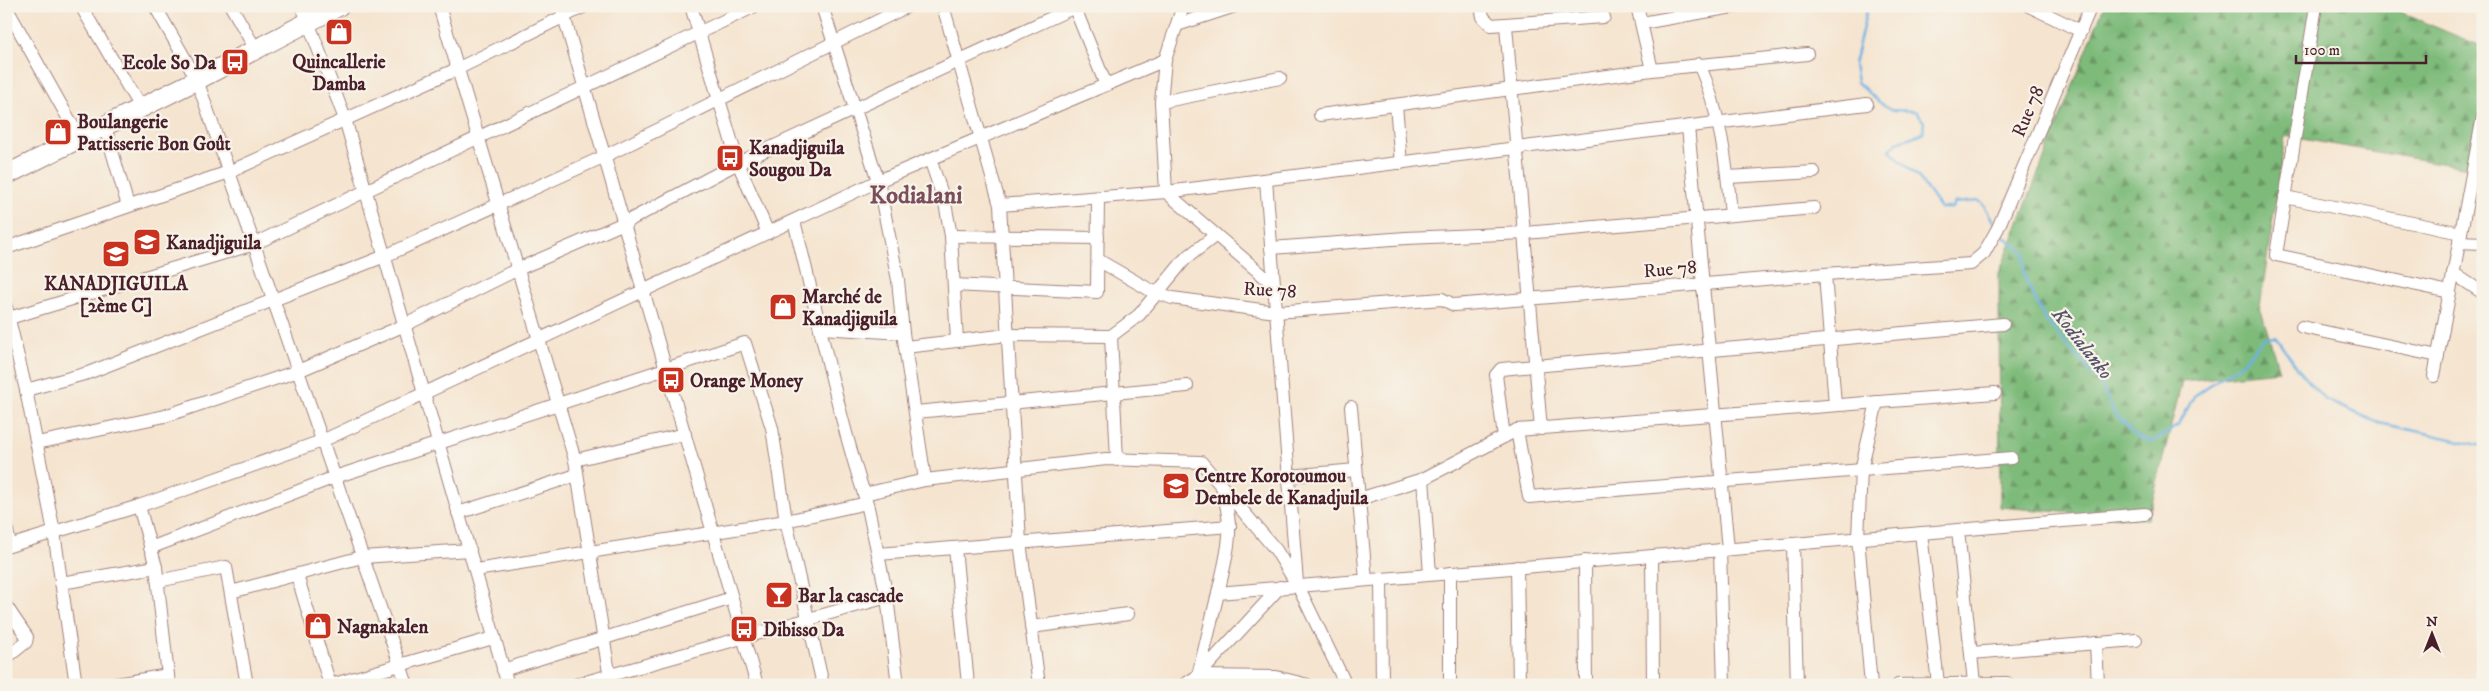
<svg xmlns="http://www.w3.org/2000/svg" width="2489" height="691" viewBox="0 0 2489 691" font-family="'IM FELL DW Pica',serif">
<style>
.forest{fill:url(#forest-firs);stroke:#646d52}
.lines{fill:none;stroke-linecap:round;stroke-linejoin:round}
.stream{stroke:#6db1e2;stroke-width:2.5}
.minor-casing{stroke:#a0827d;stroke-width:14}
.highway-casing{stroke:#a0827d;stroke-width:21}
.minor{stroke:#fff;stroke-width:12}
.highway{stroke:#fff;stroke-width:19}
.labels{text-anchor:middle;stroke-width:4.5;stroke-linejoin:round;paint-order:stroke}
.poi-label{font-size:19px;font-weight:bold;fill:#4a1f2b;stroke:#f7f3e8;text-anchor:start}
.street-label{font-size:19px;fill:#4a1f2b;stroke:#f7f3e8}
.water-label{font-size:20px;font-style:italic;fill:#56526b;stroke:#f7f3e8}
.district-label{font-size:24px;font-weight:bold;fill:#7a4e5c;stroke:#f7f3e8}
</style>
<defs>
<pattern id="forest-firs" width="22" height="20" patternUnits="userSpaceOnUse" patternTransform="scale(1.25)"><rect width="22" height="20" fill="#7ebb7a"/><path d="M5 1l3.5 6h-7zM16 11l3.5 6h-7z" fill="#699764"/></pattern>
</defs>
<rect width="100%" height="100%" fill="#f7f3e8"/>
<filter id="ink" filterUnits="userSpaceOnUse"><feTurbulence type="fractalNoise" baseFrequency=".02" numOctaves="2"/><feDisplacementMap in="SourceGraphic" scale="10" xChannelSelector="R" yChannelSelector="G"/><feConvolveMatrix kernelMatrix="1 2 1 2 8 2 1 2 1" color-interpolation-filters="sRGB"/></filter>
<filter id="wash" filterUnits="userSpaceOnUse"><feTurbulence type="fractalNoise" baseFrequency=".0096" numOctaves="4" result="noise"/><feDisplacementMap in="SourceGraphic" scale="20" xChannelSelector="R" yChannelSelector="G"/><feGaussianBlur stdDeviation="1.12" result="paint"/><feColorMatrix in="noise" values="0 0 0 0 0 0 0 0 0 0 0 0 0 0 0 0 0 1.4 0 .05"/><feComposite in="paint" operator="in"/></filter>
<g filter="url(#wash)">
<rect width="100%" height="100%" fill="#f5e4cf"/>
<polygon class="forest" points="2104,6 2385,6 2483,47 2483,97 2468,168 2285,136 2260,307 2279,371 2182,381 2148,519 2000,507 1999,273"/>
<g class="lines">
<g class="stream">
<polyline points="1868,6 1854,64 1857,82 1879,102 1893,110 1916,111 1924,122 1923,133 1897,142 1890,150 1918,177 1940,208 1952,208 1954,203 1979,201 1984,205 1994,223"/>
<polyline points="1999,232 2024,253 2024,276 2045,320 2100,383 2114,412 2136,437 2151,442 2179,425 2194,396 2242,363 2264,338 2276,337 2299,370 2324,399 2379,423 2483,446"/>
</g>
</g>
</g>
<g filter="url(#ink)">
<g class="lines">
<defs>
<g id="minor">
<polyline points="81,6 141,109"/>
<polyline points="155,6 197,80 407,685"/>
<polyline points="231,6 256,50"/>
<polyline points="302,6 345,119 508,685"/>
<polyline points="439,6 575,460 611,685"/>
<polyline points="561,6 757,685"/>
<polyline points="691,6 738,163 768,233"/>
<polyline points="822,6 878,181 898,280 903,333 925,480"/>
<polyline points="943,6 1000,205 1020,542 1039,685"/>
<polyline points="1074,6 1106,85"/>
<polyline points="1183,6 1165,60 1161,102 1166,192 1274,285"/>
<polyline points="1481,6 1483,17 1491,25 1604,17"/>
<polyline points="1637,6 1652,70"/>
<polyline points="2029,6 2081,31"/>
<polyline points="2316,6 2276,255 2450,292"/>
<polyline points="6,7 80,139"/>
<polyline points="1642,23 1738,6"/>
<polyline points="1177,25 1235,6"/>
<polyline points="1506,26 1541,429"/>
<path d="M1699 64C1720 111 1727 164 1731 215"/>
<polyline points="1161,102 1280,78"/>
<polyline points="1396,105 1401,163"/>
<polyline points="1320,115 1652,70 1807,54"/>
<polyline points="105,127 128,206"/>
<polyline points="1688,127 1728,549"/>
<polyline points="930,159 945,203 951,236 957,341"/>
<polyline points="1728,177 1814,172"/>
<polyline points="1266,180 1297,583"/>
<polyline points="2285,197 2461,233"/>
<polyline points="1000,205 1166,192 1867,104"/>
<path d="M794 221C818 314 836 409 866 500"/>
<polyline points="951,236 1098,238"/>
<polyline points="2459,242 2483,243"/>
<polyline points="6,248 229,172 457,69 585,6"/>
<polyline points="1271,248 1406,238 1525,233 1814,208"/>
<polyline points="1098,260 1150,290 1172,298 1276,312 1442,299 1454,305 1825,274 1971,264 1984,253 1998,228 2091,6"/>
<polyline points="2453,273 2483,293"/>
<polyline points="1825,274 1835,405"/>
<polyline points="954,285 1097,292 1098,198"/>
<polyline points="6,307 26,390 54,532 76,685"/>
<polyline points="6,319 254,244 755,6"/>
<polyline points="2302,327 2438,356"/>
<polyline points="821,328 903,333"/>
<polyline points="1111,336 1117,460"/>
<polyline points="905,347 1008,335 1111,336 1139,315 1185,259 1216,235"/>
<polyline points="2434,376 2483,116"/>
<polyline points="26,390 88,373 385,256 605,156 908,6"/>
<polyline points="1351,407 1366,580"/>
<polyline points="916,412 1187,386"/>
<polyline points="1517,430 1529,497 2011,458"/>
<polyline points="1504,437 1496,375 1501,369 2003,324"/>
<polyline points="37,443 165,416 298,371 405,325 518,269 624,223 738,163 1077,6"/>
<polyline points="575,460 685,434"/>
<polyline points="1289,476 1356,470"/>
<polyline points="1423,479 1430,574"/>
<polyline points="864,494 925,480 1106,459 1201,462 1276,550 1298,586 1346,685"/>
<polyline points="1359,499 1423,479 1517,430 1995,393"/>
<polyline points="139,506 156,567 169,685"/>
<polyline points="458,513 577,475"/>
<polyline points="6,526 10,545"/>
<polyline points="1958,530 1974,683"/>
<polyline points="1921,533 1938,684"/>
<polyline points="1793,544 1797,685"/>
<polyline points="6,547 139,506 322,441 878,181 1165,60"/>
<polyline points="150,548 335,477 745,343 772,428 786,521 823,685"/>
<polyline points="955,548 968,685"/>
<polyline points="1720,550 1724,685"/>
<polyline points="878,554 1230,526"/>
<polyline points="1652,556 1653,685"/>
<polyline points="1585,561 1586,685"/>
<polyline points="1517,567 1519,685"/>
<polyline points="476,570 786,521 867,503 887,597 898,685"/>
<polyline points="1450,573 1450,685"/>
<polyline points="297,575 330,685"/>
<polyline points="1381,579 1382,685"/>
<polyline points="158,581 226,567 247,685"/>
<polyline points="61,583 156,567"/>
<polyline points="231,592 362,557 470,550"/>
<path d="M1218 593C1227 553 1235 533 1223 492"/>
<polyline points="6,606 27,637 26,642 6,658"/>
<polyline points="1031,627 1128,614"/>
<polyline points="2096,643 2098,685"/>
<polyline points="1971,653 2136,640"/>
<polyline points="503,670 732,598"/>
<polyline points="1200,674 1280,587"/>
<polyline points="1198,676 1218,593 2145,514"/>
<polyline points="111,685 168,675"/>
<polyline points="331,685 493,638"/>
<polyline points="575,685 887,597"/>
<polyline points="1184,685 1198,676 1276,677 1308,685"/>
<polyline points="1871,685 1858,538 1861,470 1877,402"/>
<polyline points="1898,685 2006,683 2007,685"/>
</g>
<polyline id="highway" points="6,175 197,80 339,6"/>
</defs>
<use href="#minor" class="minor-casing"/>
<use href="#highway" class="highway-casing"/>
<use href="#minor" class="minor"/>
<use href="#highway" class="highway"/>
</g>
</g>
<defs>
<symbol id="shop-square" viewBox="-11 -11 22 22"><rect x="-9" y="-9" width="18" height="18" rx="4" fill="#c8321e" stroke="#f7f3e8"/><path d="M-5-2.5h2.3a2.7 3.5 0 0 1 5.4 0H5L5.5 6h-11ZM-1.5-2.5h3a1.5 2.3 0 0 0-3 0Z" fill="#fff"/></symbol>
<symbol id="bus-square" viewBox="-11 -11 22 22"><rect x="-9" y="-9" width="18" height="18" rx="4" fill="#c8321e" stroke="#f7f3e8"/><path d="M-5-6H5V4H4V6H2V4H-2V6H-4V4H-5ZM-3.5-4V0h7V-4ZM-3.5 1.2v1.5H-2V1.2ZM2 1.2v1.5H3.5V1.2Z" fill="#fff"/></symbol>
<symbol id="school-square" viewBox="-11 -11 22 22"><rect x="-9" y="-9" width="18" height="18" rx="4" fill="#c8321e" stroke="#f7f3e8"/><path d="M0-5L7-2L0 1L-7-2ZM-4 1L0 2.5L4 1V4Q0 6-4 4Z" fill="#fff"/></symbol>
<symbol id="bar-square" viewBox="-11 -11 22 22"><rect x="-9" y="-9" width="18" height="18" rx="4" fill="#c8321e" stroke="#f7f3e8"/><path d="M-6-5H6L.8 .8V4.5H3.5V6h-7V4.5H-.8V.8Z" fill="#fff"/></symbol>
</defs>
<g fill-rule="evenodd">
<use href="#shop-square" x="323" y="16" width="32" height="32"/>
<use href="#bus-square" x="219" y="46" width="32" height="32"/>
<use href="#shop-square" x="42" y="116" width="32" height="32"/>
<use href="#bus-square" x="714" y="142" width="32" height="32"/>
<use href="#school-square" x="131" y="226" width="32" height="32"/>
<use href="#school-square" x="100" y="238" width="32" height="32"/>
<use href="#shop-square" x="767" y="291" width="32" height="32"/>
<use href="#bus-square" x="655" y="364" width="32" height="32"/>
<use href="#school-square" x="1160" y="470" width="32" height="32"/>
<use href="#bar-square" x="763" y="579" width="32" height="32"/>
<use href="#shop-square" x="302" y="610" width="32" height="32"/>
<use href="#bus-square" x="728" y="613" width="32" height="32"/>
</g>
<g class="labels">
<g class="poi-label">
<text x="339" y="68" text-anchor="middle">Quincallerie<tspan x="339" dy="22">Damba</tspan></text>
<text x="216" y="69" text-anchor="end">Ecole So Da</text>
<text x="77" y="128">Boulangerie<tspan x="77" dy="22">Pattisserie Bon Goût</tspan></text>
<text x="749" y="154">Kanadjiguila<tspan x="749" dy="22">Sougou Da</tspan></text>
<text x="166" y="249">Kanadjiguila</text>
<text x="116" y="290" text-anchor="middle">KANADJIGUILA<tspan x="116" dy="22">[2ème C]</tspan></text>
<text x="802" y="303">Marché de<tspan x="802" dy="22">Kanadjiguila</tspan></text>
<text x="690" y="387">Orange Money</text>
<text x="1195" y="482">Centre Korotoumou<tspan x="1195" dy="22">Dembele de Kanadjuila</tspan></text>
<text x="798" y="602">Bar la cascade</text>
<text x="337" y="633">Nagnakalen</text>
<text x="763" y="636">Dibisso Da</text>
</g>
<g class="street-label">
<text transform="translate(2027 111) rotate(-67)" y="7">Rue 78</text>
<text transform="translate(1670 268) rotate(-5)" y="7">Rue 78</text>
<text transform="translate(1270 289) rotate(3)" y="7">Rue 78</text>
</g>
<g class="water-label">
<text transform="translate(2083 343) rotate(52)" y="7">Kodialanko</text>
</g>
<g class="district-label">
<text x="916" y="203">Kodialani</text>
</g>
</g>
<rect width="2489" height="691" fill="none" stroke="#f7f3e8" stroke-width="25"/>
<g transform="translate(2432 634)" stroke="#f7f3e8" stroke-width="4" paint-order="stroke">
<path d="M0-4L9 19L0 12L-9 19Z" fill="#4a1f2b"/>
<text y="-8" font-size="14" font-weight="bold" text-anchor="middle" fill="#4a1f2b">N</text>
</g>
<path d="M2296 55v8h130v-8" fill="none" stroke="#4a1f2b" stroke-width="2.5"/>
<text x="2304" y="55" font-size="15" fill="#4a1f2b" stroke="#f7f3e8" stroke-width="4" paint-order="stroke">100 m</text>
</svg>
